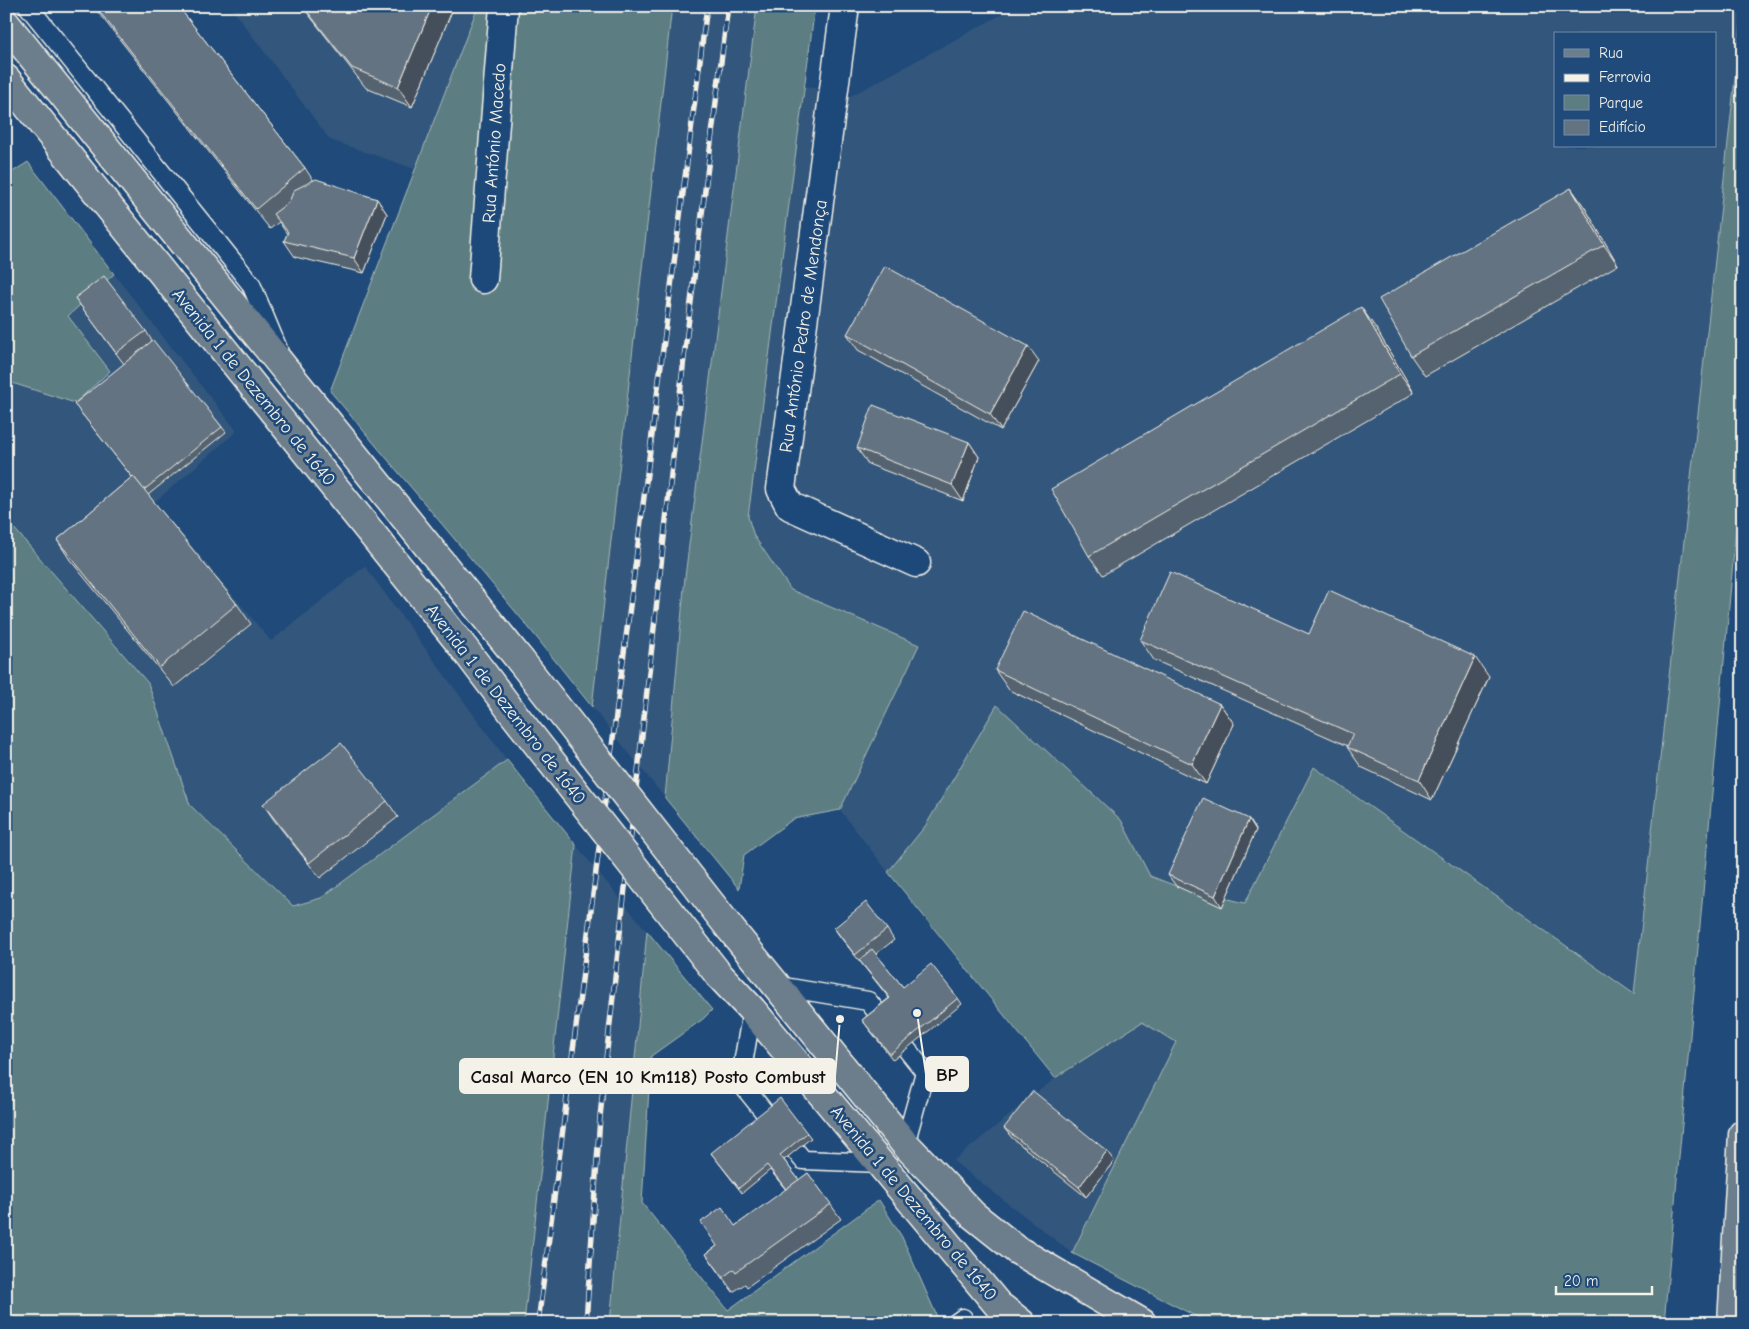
<svg xmlns="http://www.w3.org/2000/svg" width="1749" height="1329" viewBox="0 0 1749 1329" font-family="'Comic Neue',sans-serif">
<style>
.built{fill:#33567c;fill-rule:evenodd}
.green{fill:#5c7e83;stroke:#a8b8b6}
.lines{fill:none;stroke-linecap:round;stroke-linejoin:round}
.service-casing{stroke:#f4f1e8;stroke-width:21}
.minor-casing{stroke:#f4f1e8;stroke-width:31}
.primary-casing{stroke:#f4f1e8;stroke-width:31}
.motorway-casing{stroke:#f4f1e8;stroke-width:31}
.service{stroke:#1f4a7a;stroke-width:18}
.minor{stroke:#1f4a7a;stroke-width:28}
.primary{stroke:#6c7d8c;stroke-width:28}
.motorway{stroke:#6c7d8c;stroke-width:28}
.rail-casing{stroke:#f4f1e8;stroke-width:5.5}
.rail{stroke:#1f4a7a;stroke-width:4;stroke-dasharray:11;stroke-linecap:butt}
.primary-bridge-casing{stroke:#f4f1e8;stroke-width:31;stroke-linecap:butt}
.primary-bridge{stroke:#6c7d8c;stroke-width:28}
.wall{fill:#556370;stroke:#f4f1e8}
.shaded-wall{fill:#45505b;stroke:#f4f1e8}
.building{fill:#637382;stroke:#f4f1e8}
.labels{text-anchor:middle;stroke-width:5;stroke-linejoin:round;paint-order:stroke}
.street-label{font-size:18px;fill:#f4f1e8;stroke:#1f4a7a}
.leader{fill:none;stroke:#f4f1e8;stroke-width:2}
.callout-dot{fill:#f4f1e8;stroke:#1f4a7a;stroke-width:2}
.callout{fill:#f4f1e8;stroke:#f4f1e8;stroke-width:2}
.callout-label{font-size:19px;text-anchor:middle;font-weight:bold;fill:#111}
</style>
<rect width="100%" height="100%" fill="#1f4a7a"/>
<filter id="ink" filterUnits="userSpaceOnUse"><feTurbulence type="fractalNoise" baseFrequency=".02" numOctaves="2"/><feDisplacementMap in="SourceGraphic" scale="10" xChannelSelector="R" yChannelSelector="G"/><feConvolveMatrix kernelMatrix="1 2 1 2 8 2 1 2 1" color-interpolation-filters="sRGB"/></filter>
<g filter="url(#ink)">
<g class="built">
<polygon points="230,6 478,6 415,169 330,140"/>
<polygon points="671,6 757,6 685,577 665,798 592,707"/>
<path d="M1017 6H1743L1634 994 1314 767 1072 1253 953 1161 1055 1078 888 872 840 810 919 645 791 590 754 536 748 517 805 86 849 97ZM1555 34H1715V146H1555Z"/>
<polygon points="114,274 237,431 155,502 271,641 365,566 507,760 321,898 293,906 190,805 148,682 6,519 6,381 22,385 109,371 67,316"/>
<polygon points="576,845 647,931 610,1323 524,1323"/>
</g>
<g class="green">
<polygon points="478,6 672,6 592,707 525,623 330,391"/>
<polygon points="757,6 815,6 748,517 754,536 791,590 919,645 840,810 793,819 744,855 739,889 665,798 685,577"/>
<polygon points="1743,6 1743,452 1664,1323 1209,1323 1072,1253 1176,1042 1142,1022 1055,1078 888,872 926,825 997,705 1121,820 1150,876 1176,886 1245,903 1314,767 1634,994"/>
<polygon points="28,162 114,274 68,316 110,371 75,403 6,381 6,176"/>
<polygon points="6,519 148,683 190,805 293,906 321,898 507,760 576,845 524,1323 6,1323"/>
<polygon points="647,931 712,1010 703,1019 651,1056 642,1203 728,1310 879,1200 902,1237 939,1321 936,1323 610,1323"/>
</g>
<g class="lines">
<defs>
<g id="service">
<polyline points="28,6 251,284 278,349"/>
<polyline points="778,986 868,1001 925,1072 905,1144"/>
<polyline points="752,1010 740,1082 803,1160 881,1163"/>
<polyline points="956,1323 963,1318"/>
</g>
<g id="minor">
<polyline points="845,6 781,489 790,506 916,563"/>
<polyline points="483,279 504,6"/>
</g>
<g id="primary">
<polyline points="6,24 520,660"/>
<polyline points="6,79 463,647 513,713"/>
<polyline points="729,927 905,1144 973,1215 1017,1250 1142,1323"/>
<polyline points="719,975 752,1010 1013,1323"/>
</g>
<g id="motorway">
<polyline points="1002,1308 1021,1323"/>
<polyline points="1732,1323 1743,1134"/>
</g>
</defs>
<use href="#service" class="service-casing"/>
<use href="#minor" class="minor-casing"/>
<use href="#primary" class="primary-casing"/>
<use href="#motorway" class="motorway-casing"/>
<use href="#service" class="service"/>
<use href="#minor" class="minor"/>
<use href="#primary" class="primary"/>
<use href="#motorway" class="motorway"/>
<defs>
<g id="rail">
<polyline points="538,1323 707,6"/>
<polyline points="586,1323 600,1117 606,1059 684,358 728,6"/>
</g>
</defs>
<use href="#rail" class="rail-casing"/>
<use href="#rail" class="rail"/>
<defs>
<g id="primary-bridge">
<polyline points="520,660 729,927"/>
<polyline points="513,713 719,975"/>
</g>
</defs>
<use href="#primary-bridge" class="primary-bridge-casing"/>
<use href="#primary-bridge" class="primary-bridge"/>
</g>
<g class="wall">
<polygon points="93,6 178,6 305,168 313,180 377,199 387,214 364,273 295,257 284,241 287,234 279,222 270,229"/>
<polygon points="302,6 454,6 412,107 366,88"/>
<polygon points="1571,188 1585,208 1618,265 1425,376 1411,356"/>
<polygon points="75,298 146,331 152,341 226,432 148,495 237,604 251,624 174,687 70,560 57,540 132,477 74,404 124,364"/>
<polygon points="1375,327 1414,393 1103,575 1089,556"/>
<polygon points="847,334 1039,361 1001,430 858,350"/>
<polygon points="969,442 979,457 963,501 868,464 857,448"/>
<polygon points="1309,634 1489,677 1432,800 1361,767 1347,747 1348,746 1154,660 1140,640"/>
<polygon points="995,670 1220,704 1234,724 1206,784 1009,690"/>
<polygon points="387,801 398,817 320,878 274,820 263,804"/>
<polygon points="1249,819 1256,830 1222,907 1176,886 1168,875"/>
<polygon points="834,928 887,929 894,940 876,954 903,987 958,998 962,1004 893,1060 862,1020 889,998 841,938"/>
<polygon points="1004,1128 1114,1161 1086,1197 1012,1138"/>
<polygon points="807,1133 811,1138 784,1160 799,1180 808,1173 841,1219 747,1287 745,1284 733,1292 706,1254 717,1246 735,1226 786,1190 770,1170 742,1193 711,1153"/>
</g>
<g class="shaded-wall">
<polygon points="432,6 454,6 412,107 398,87"/>
<polygon points="1571,188 1585,208 1618,265 1604,245"/>
<polygon points="377,199 387,214 364,273 354,258"/>
<polygon points="1361,307 1375,327 1414,393 1400,374"/>
<polygon points="1028,346 1039,361 1001,430 990,414"/>
<polygon points="969,442 979,457 963,501 952,485"/>
<polygon points="1475,657 1489,677 1432,800 1419,780"/>
<polygon points="1220,704 1234,724 1206,784 1192,764"/>
<polygon points="1249,819 1256,830 1222,907 1215,896"/>
<polygon points="1107,1151 1114,1161 1086,1197 1079,1187"/>
</g>
<g class="building">
<polygon points="95,6 178,6 305,168 256,209"/>
<polygon points="303,6 432,6 398,87 352,68"/>
<polygon points="316,179 377,199 354,258 284,241 288,232 273,214 289,202 294,190"/>
<polygon points="1571,188 1604,245 1411,356 1379,299"/>
<polygon points="885,266 1028,346 990,414 847,334"/>
<polygon points="104,276 146,331 116,353 75,298"/>
<polygon points="1361,307 1400,374 1089,556 1051,489"/>
<polygon points="153,340 222,427 144,490 133,476 132,477 74,404"/>
<polygon points="873,405 969,442 952,485 857,448"/>
<polygon points="133,476 237,604 160,667 57,540"/>
<polygon points="1170,572 1309,634 1329,590 1475,657 1419,780 1347,747 1353,734 1140,640"/>
<polygon points="1023,611 1220,704 1192,764 995,670"/>
<polygon points="341,743 387,801 309,863 263,804"/>
<polygon points="1203,798 1249,819 1215,896 1168,875"/>
<polygon points="866,902 887,929 855,955 834,928"/>
<polygon points="872,949 903,987 931,964 958,998 890,1054 862,1020 890,998 859,960"/>
<polygon points="1033,1091 1107,1151 1079,1187 1004,1128"/>
<polygon points="780,1098 807,1133 780,1155 799,1180 786,1189 767,1165 739,1188 711,1153"/>
<polygon points="808,1173 831,1204 736,1272 734,1269 723,1277 706,1254 717,1246 701,1222 722,1207 735,1226"/>
</g>
</g>
<g class="labels">
<g class="street-label">
<text transform="translate(494 143) rotate(-86)" y="6">Rua António Macedo</text>
<text transform="translate(803 326) rotate(-82)" y="6">Rua António Pedro de Mendonça</text>
<text transform="translate(254 387) rotate(51)" y="6">Avenida 1 de Dezembro de 1640</text>
<text transform="translate(506 704) rotate(52)" y="6">Avenida 1 de Dezembro de 1640</text>
<text transform="translate(914 1203) rotate(50)" y="6">Avenida 1 de Dezembro de 1640</text>
</g>
</g>
<path class="leader" d="M917 1013L926 1074M840 1019L835 1076"/>
<g class="callout-dot">
<circle cx="917" cy="1013" r="5"/>
<circle cx="840" cy="1019" r="5"/>
</g>
<g class="callout">
<rect x="926" y="1057" width="42" height="34" rx="5"/>
<rect x="460" y="1059" width="375" height="34" rx="5"/>
</g>
<g class="callout-label">
<text x="947" y="1081">BP</text>
<text x="648" y="1083">Casal Marco (EN 10 Km118) Posto Combust</text>
</g>
<rect width="1749" height="1329" fill="none" stroke="#1f4a7a" stroke-width="25"/>
<rect x="12" y="12" width="1724" height="1304" fill="none" stroke="#f4f1e8" stroke-width="2" filter="url(#ink)"/>
<rect x="1554" y="32" width="162" height="115" fill="#1f4a7a" stroke="#748da6"/>
<rect x="1564" y="49" width="25" height="8" fill="#6c7d8c" stroke="#748da6"/>
<text x="1599" y="58" font-size="15" fill="#f4f1e8">Rua</text>
<rect x="1564" y="74" width="25" height="8" fill="#f4f1e8" stroke="#748da6"/>
<text x="1599" y="82" font-size="15" fill="#f4f1e8">Ferrovia</text>
<rect x="1564" y="95" width="25" height="15" fill="#5c7e83" stroke="#748da6"/>
<text x="1599" y="108" font-size="15" fill="#f4f1e8">Parque</text>
<rect x="1564" y="120" width="25" height="15" fill="#637382" stroke="#748da6"/>
<text x="1599" y="132" font-size="15" fill="#f4f1e8">Edifício</text>
<path d="M1556 1286v8h96v-8" fill="none" stroke="#f4f1e8" stroke-width="2.5"/>
<text x="1564" y="1286" font-size="15" fill="#f4f1e8" stroke="#1f4a7a" stroke-width="4" paint-order="stroke">20 m</text>
</svg>
